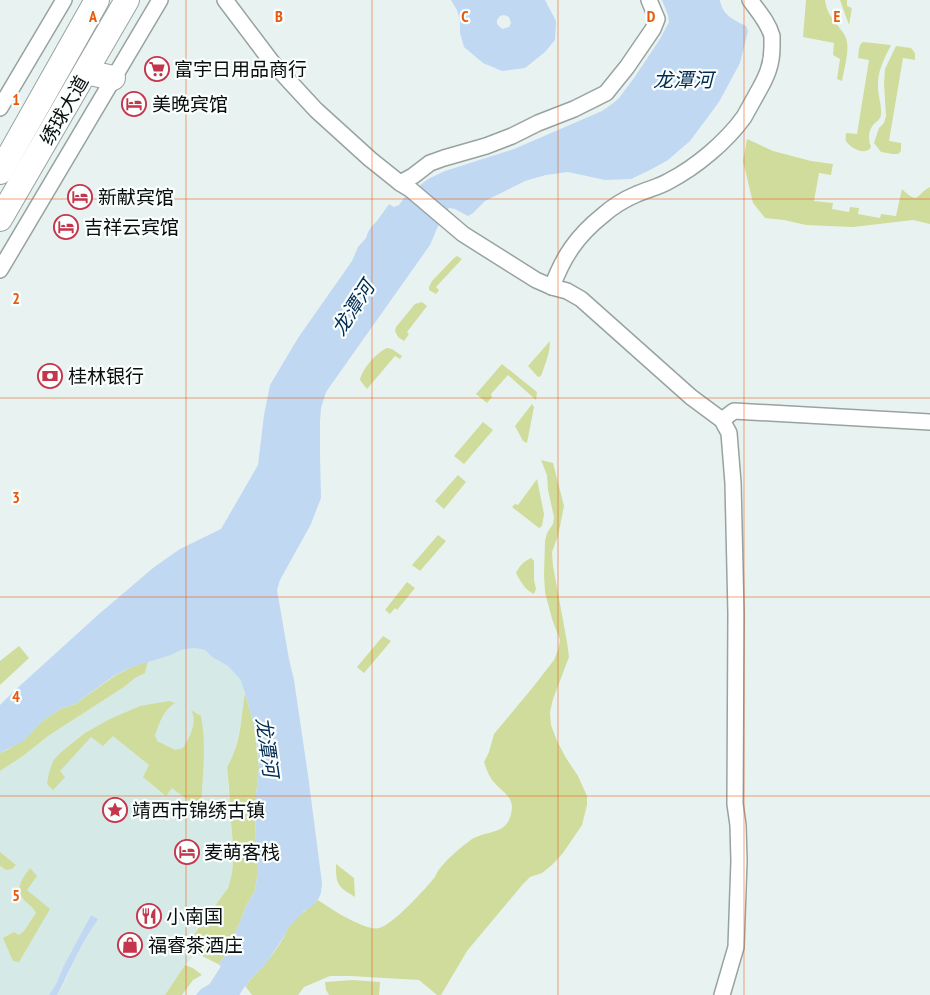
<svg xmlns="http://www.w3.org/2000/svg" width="930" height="995" viewBox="0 0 930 995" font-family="'PT Sans Narrow','Noto Sans SC',sans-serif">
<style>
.built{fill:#d5eae6}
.green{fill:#d0dc9b}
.water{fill:#c0d8f2;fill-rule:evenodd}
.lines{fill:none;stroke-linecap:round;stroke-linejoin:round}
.river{stroke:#c0d8f2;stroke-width:31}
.street-casing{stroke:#98a3a1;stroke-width:18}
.primary-casing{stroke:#98a3a1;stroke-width:26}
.street{stroke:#fff;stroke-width:15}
.primary{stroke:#fff;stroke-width:24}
.grid{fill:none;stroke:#e8590c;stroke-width:1;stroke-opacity:0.55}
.labels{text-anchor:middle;stroke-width:4.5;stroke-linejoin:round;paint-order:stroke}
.poi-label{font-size:19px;fill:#0a0d0d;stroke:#fafffe;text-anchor:start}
.street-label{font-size:19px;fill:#0a0d0d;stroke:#fafffe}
.water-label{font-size:20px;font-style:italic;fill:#002c53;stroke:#fafffe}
.grid-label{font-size:16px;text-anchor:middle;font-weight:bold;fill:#e8590c;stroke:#fafffe;stroke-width:4.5;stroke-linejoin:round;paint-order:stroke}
</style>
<rect width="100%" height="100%" fill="#e8f3f1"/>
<polygon class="built" points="194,648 205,650 212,657 228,666 240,679 245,693 242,718 235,750 233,759 227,767 233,850 233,866 232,878 228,888 186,944 196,953 185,965 165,995 57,995 62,988 75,959 97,919 91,915 63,967 56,984 49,995 0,995 0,771 23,756 48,736 124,687 135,678 145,673 148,661 171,655 181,650"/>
<g class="green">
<path d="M806 0H825C826 7 828 13 832 18 837 26 846 33 847 42 849 52 844 70 842 81L837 79 840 59 833 55 834 43 803 37Z"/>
<polygon points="840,0 847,0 847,6 852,8 849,25"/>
<path d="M863 42 891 45C884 59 877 72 878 87 878 96 882 106 881 115 880 120 877 121 874 124 868 130 868 140 871 147 870 148 869 150 868 150 862 154 849 147 846 141 845 138 846 136 846 133L857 134 869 60 858 58C859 52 858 45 863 42Z"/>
<polygon points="896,46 911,48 915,53 915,60 903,58 889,141 901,143 901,151 898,154 893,154 881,152 874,143 879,128 884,123 886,116 884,84 885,69"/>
<path d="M747 139 773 151 811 161 833 164 831 175 819 173 814 201 833 203 832 209 849 212 850 207 859 208 858 214 880 218 881 214 896 216 902 189C919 206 916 194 930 187V224L913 220 853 227 828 226 806 225 784 220 765 218 753 203 743 161Z"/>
<polygon points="457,256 462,259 436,287 439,290 436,294 429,290 429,287 432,281 454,258"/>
<polygon points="422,302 427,306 407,332 409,334 404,341 398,337 395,331 396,327 415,304"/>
<path d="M550 341C550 353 545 365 541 376L538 377 528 366Z"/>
<path d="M387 348 392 349 402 356 400 359 395 356 367 389 360 380C362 369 377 352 387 348Z"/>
<polygon points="502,364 537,392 536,400 508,375 491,394 492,397 487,403 476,394"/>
<polygon points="532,404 534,407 527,443 523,441 515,426"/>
<polygon points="483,422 493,430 464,464 454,456"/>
<path d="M541 460 553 463 564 506 558 536 552 552 553 566 567 642 569 657 553 699 550 712 551 725 557 741 566 758 578 776 587 796V805L582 825 563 853 552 865 542 873 530 877 523 884 467 951 441 995H437L419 980 350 976H330L304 987 298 995H252L246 987C250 978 258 973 263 966 271 957 278 947 284 937 285 933 287 930 289 926 297 915 308 910 318 900 329 908 367 932 379 928 393 925 426 888 435 877 437 873 438 870 441 867 450 856 461 847 472 839 487 830 506 835 511 814 516 796 500 791 492 780 488 774 486 768 484 762L489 752 494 734 533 687 554 660 558 650 560 640 552 619 545 592 544 575 545 541 547 533 553 524 554 517 548 490 547 475Z"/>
<polygon points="458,475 466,482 444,509 435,501"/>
<polygon points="537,479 544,514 542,526 539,528 512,507 515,504 518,505"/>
<polygon points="438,535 446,541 420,571 412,565"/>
<path d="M531 558 534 561V580L536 589 534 594C526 591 520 581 516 573 519 566 524 561 531 558Z"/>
<polygon points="407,582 415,588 397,610 395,608 390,614 385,610"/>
<polygon points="383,636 391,641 364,673 357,667"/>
<polygon points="19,646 29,658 0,685 0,661"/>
<polygon points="148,661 145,673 135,678 124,687 48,736 23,756 0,771 0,753 9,749 31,733 41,722 60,709 75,704 116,675 132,667"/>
<path d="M245 693 254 725 259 767 256 795 255 843 257 859V877L255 891 247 904 231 944 225 956 218 964 196 953 186 945 228 888C236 867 233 845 231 822 230 804 229 785 227 767 241 745 241 717 245 693Z"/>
<path d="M169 701 175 703C163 710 160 722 155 735L157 741 175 750 183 748C190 737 198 722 191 710L201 716C207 747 202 779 201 810L172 788 166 796 143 777 149 765 113 736 103 746 91 737 60 771 65 777 53 790 47 784 49 773 53 761 60 753 85 733 110 719 140 706Z"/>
<polygon points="0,852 16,865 12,869 6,870 1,866 0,867"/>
<path d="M336 864 354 878 355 897C337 886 336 885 336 864Z"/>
<path d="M30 868 37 876 27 890 50 909 19 962 13 961 3 938 14 932 19 935 24 931 36 913C33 907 29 905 25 901 14 888 22 879 30 868Z"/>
<polygon points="185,965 193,968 202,975 193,980 182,995 165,995"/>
<polygon points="353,980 380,982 379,995 329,995 326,990 325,982"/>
</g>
<g class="water">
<path d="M451 0H545L556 21 555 40 545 52 525 68 502 71 483 63 464 47 460 33V21L457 10ZM504 15 509 17 511 23 509 27 502 29 497 24V20L500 16Z"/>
<path d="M662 0H720C722 15 734 20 746 26L748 31 740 63 719 102 690 141 668 160 650 170 631 179 605 180 568 172 546 175 525 181 485 201 473 213 468 216 455 209 449 208 441 219 430 245 326 392 321 408 320 422V454L321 498 311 524 280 580 277 590 289 659 294 680 308 775 322 883 321 893 318 900 311 907 304 911 289 927 283 938 265 965 249 981 246 987 218 964 225 956 231 944 247 904 255 891 257 877V859L255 843 256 795 259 767 258 755 254 725 245 693 240 679 228 666 212 657 205 650 194 648 181 650 171 655 132 667 115 675 75 704 60 709 41 722 24 741 0 753V705L13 692 99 614 153 568 180 549 221 529 258 465 264 415 270 385 298 338 352 261 358 247 366 238 368 232 372 226 377 221 389 204 394 207 399 205 404 198 428 179 445 171 514 149 602 111 612 104 619 98 634 78 660 39 669 22 668 15Z"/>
<path d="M91 915 98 919C88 934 79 950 71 967 66 976 63 986 57 995H49L56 984 63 967Z"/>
<polygon points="215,981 232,995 196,995 201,989"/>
</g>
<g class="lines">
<polyline class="river" points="221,995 240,965 256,941"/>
<defs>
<g id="street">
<polyline points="225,0 271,61 291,83 316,110 370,159 400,183 410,189 463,234 536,280 552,287 567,291 581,299 691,397 722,420 729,433 733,483 736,613 735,804 738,825 739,861 736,947 722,995"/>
<polyline points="0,108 64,0"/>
<polyline points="400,183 413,176 430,163 444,158 486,146 512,136 538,123 574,109 606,93 627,67 653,29 657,19 649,0"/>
<polyline points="0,270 160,0"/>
<path d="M552 287C563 257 577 236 602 216 612 207 625 199 637 194 648 189 659 187 669 181 696 167 726 142 744 117 749 108 754 99 759 90 767 76 772 64 772 47 772 43 772 39 772 36 768 22 758 11 750 0"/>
<polyline points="722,420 734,411 930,422"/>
</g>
<g id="primary">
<polyline points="86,72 113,78"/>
<polyline points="0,172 97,0"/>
<polyline points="0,219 127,0"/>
</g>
</defs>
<use href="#street" class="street-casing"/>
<use href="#primary" class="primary-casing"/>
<use href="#street" class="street"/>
<use href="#primary" class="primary"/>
</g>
<path class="grid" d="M186 0V995M372 0V995M558 0V995M744 0V995M0 199H930M0 398H930M0 597H930M0 796H930"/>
<defs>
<symbol id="supermarket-ring" viewBox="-11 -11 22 22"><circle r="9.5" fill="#fafffe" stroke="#c5354c" stroke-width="1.5"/><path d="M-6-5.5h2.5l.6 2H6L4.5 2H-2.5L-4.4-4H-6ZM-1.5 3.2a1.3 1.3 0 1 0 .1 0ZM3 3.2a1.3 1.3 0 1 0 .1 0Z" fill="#c5354c"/></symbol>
<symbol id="hotel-ring" viewBox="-11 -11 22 22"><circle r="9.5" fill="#fafffe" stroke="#c5354c" stroke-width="1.5"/><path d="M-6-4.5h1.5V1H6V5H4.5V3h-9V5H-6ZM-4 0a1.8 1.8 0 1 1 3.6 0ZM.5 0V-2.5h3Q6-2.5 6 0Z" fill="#c5354c"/></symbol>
<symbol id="bank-ring" viewBox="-11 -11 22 22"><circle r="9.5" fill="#fafffe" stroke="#c5354c" stroke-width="1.5"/><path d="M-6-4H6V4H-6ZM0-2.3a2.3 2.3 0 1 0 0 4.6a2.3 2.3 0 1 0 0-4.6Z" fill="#c5354c"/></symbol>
<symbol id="sight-ring" viewBox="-11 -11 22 22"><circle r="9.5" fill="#fafffe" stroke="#c5354c" stroke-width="1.5"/><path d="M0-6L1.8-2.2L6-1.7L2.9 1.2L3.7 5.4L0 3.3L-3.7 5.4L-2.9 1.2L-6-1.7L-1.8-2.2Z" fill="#c5354c"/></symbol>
<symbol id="restaurant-ring" viewBox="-11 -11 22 22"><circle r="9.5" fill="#fafffe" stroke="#c5354c" stroke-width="1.5"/><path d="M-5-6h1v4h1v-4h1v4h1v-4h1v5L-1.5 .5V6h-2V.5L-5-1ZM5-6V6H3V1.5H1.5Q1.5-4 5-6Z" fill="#c5354c"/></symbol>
<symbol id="shop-ring" viewBox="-11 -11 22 22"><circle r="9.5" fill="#fafffe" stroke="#c5354c" stroke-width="1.5"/><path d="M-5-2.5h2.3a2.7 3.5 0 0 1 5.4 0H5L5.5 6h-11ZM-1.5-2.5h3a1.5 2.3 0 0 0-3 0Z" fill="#c5354c"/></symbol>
</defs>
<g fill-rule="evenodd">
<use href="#supermarket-ring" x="143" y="55" width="28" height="28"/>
<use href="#hotel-ring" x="120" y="90" width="28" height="28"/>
<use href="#hotel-ring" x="66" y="183" width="28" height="28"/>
<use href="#hotel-ring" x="52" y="213" width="28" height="28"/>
<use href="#bank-ring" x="36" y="362" width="28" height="28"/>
<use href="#sight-ring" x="101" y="796" width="28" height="28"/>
<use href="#hotel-ring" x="173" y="838" width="28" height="28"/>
<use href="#restaurant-ring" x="135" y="902" width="28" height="28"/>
<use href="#shop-ring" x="116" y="931" width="28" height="28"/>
</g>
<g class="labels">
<g class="poi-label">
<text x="174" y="76">富宇日用品商行</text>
<text x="152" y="111">美晚宾馆</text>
<text x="98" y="204">新献宾馆</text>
<text x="84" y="234">吉祥云宾馆</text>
<text x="68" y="383">桂林银行</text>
<text x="132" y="817">靖西市锦绣古镇</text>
<text x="204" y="859">麦萌客栈</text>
<text x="166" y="923">小南国</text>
<text x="148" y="952">福睿茶酒庄</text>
</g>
<g class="street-label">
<text transform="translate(64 110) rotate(-60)" y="7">绣球大道</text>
</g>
<g class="water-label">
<text x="683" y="87">龙潭河</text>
<text transform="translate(353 308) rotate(-57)" y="7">龙潭河</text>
<text transform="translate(267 747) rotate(82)" y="7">龙潭河</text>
</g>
</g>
<g class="grid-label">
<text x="93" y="22">A</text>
<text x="279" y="22">B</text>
<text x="465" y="22">C</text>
<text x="651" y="22">D</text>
<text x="837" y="22">E</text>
<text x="16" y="105">1</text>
<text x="16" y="304">2</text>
<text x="16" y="503">3</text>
<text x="16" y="702">4</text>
<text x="16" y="901">5</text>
</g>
</svg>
